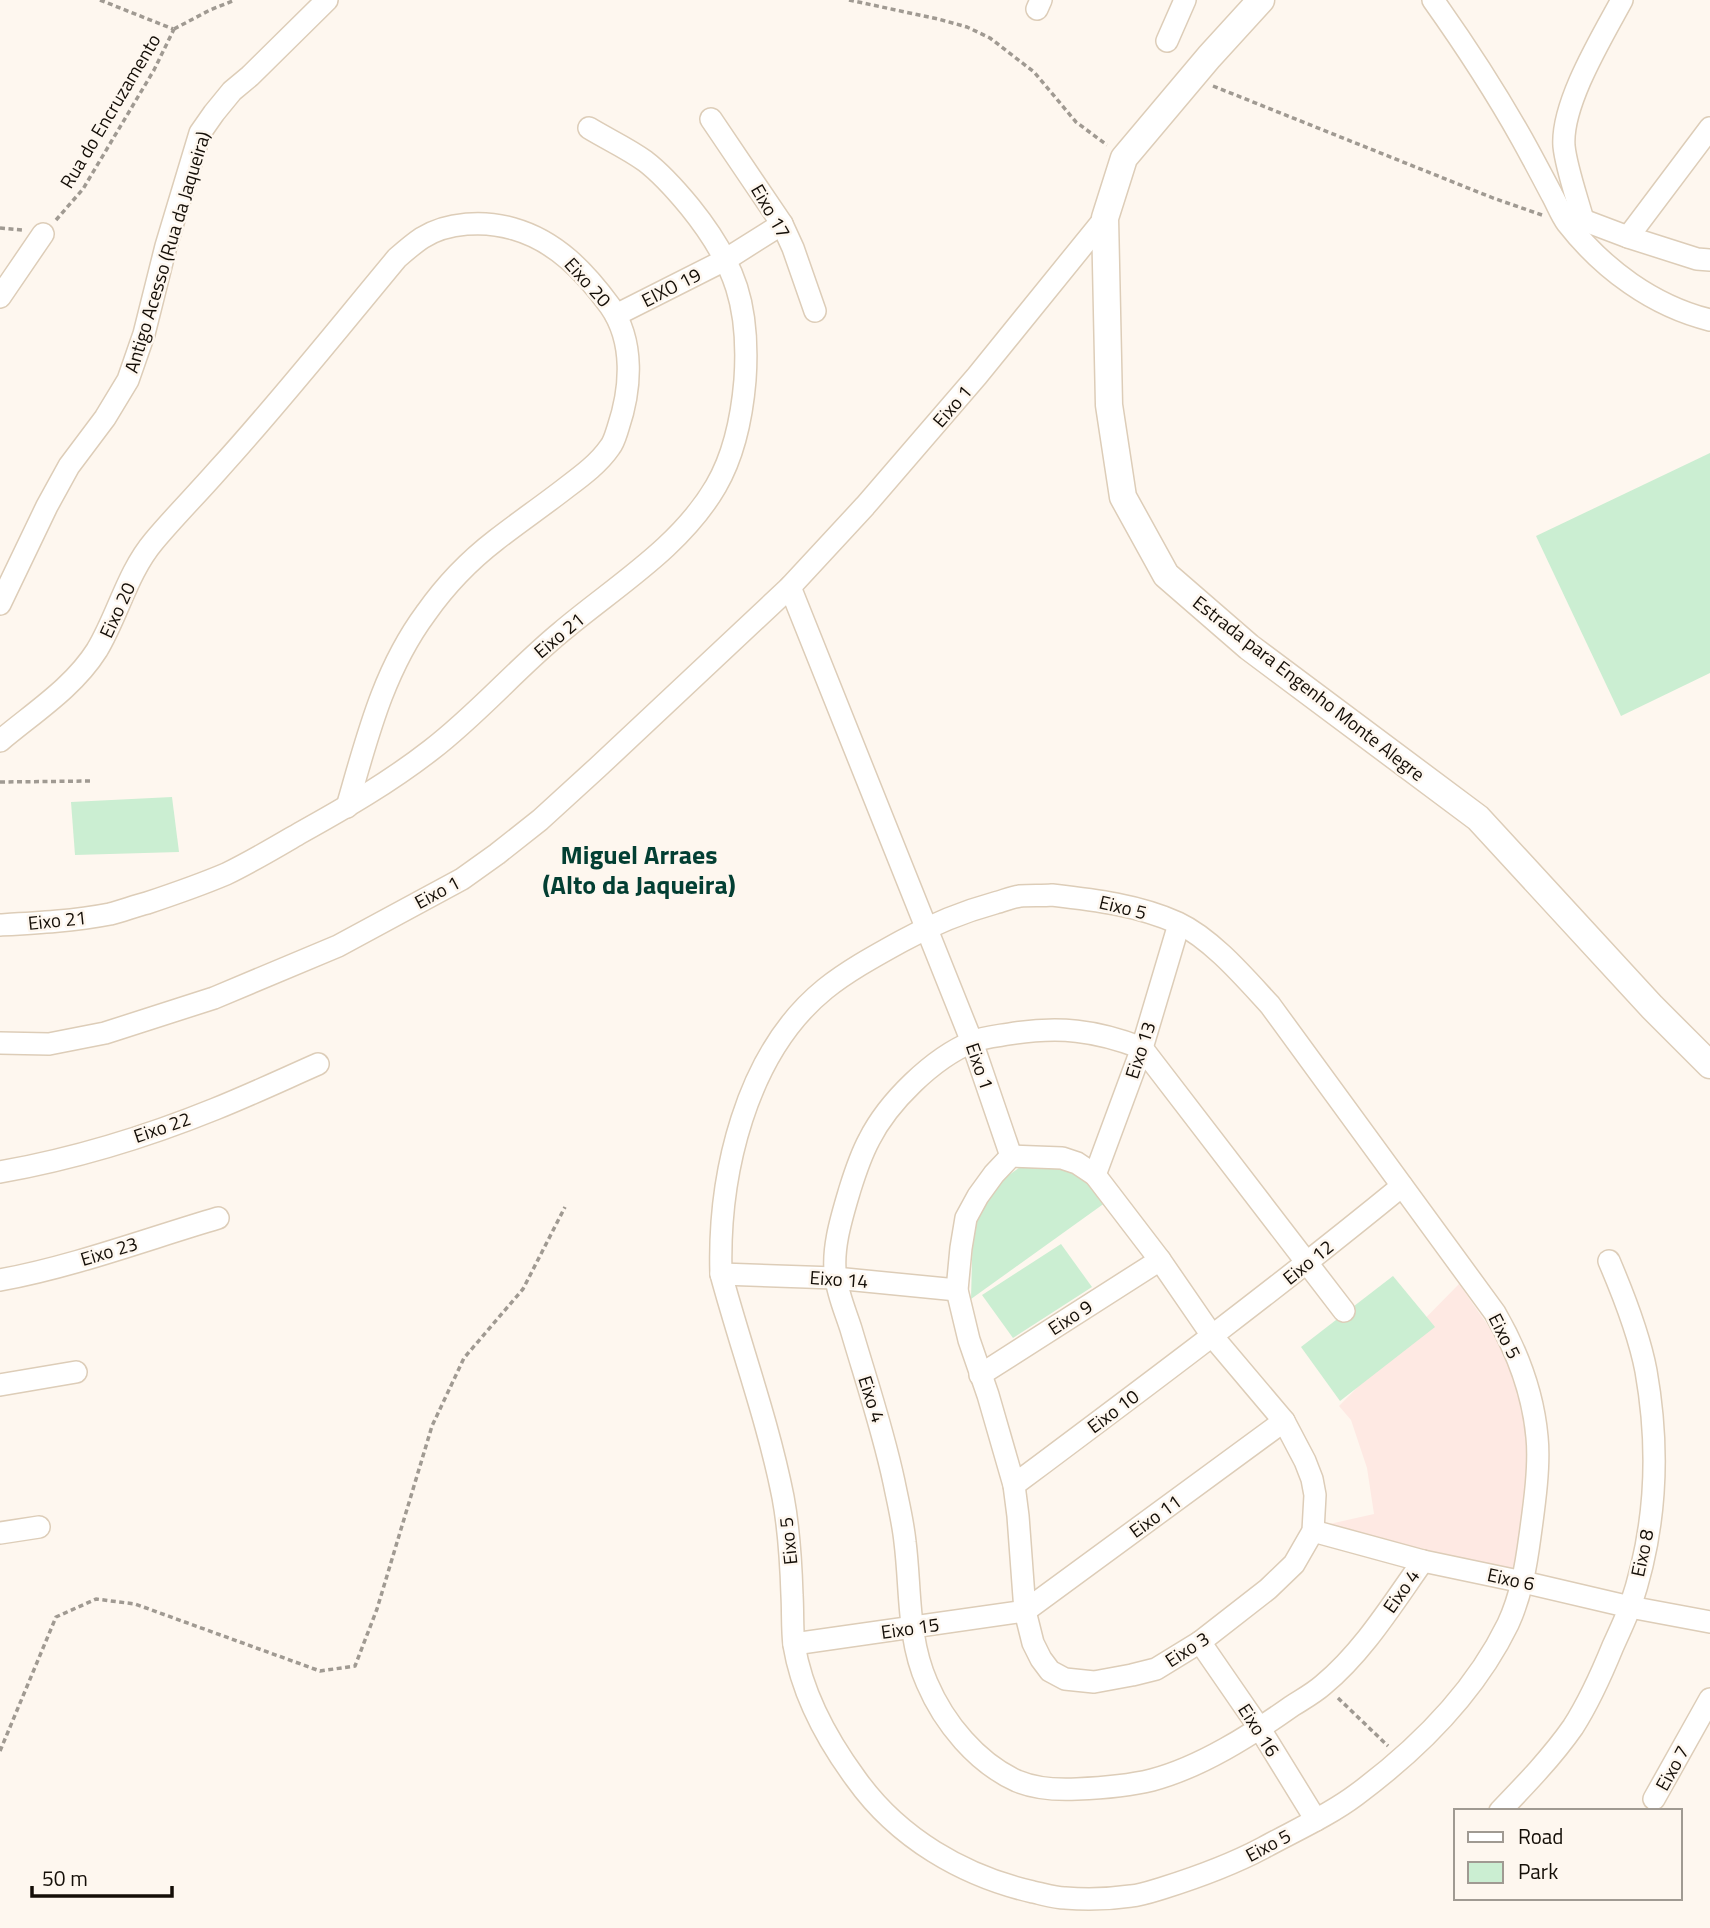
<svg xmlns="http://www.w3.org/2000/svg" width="1710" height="1928" viewBox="0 0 1710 1928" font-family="'Titillium Web',sans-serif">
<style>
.education{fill:#fee9e3}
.green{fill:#cbeed2}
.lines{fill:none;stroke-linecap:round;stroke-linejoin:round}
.minor-casing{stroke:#ddcdb8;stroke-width:24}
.tertiary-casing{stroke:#ddcdb8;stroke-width:29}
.path{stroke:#a09a92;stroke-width:3.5;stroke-dasharray:5 3.5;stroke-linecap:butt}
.minor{stroke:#fff;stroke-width:21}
.tertiary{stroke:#fff;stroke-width:26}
.labels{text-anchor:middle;stroke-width:5;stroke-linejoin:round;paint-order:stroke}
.street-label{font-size:19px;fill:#140e07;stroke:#fef7ef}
.district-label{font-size:26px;font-weight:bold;fill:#033f33;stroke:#fef7ef}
</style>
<rect width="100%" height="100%" fill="#fef7ef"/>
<polygon class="education" points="1459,1284 1498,1340 1524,1404 1528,1454 1522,1539 1515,1572 1325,1525 1374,1514 1367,1468 1351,1420 1339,1406"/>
<g class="green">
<polygon points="1710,453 1710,673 1621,716 1536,536"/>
<polygon points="172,797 179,852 75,855 71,802"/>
<polygon points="1023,1165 1072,1170 1109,1200 971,1299 973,1223 994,1186"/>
<polygon points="1061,1244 1092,1287 1013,1338 982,1295"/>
<polygon points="1393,1276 1435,1327 1340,1401 1301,1347"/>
</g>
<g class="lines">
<defs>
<g id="minor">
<path d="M1433 0C1465 45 1495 91 1522 139 1532 157 1542 176 1552 195 1557 204 1561 215 1567 223 1603 269 1653 306 1710 320"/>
<polyline points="1037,9 1041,0"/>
<polyline points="1167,41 1185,0"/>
<polyline points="711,119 782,224 793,248 815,311"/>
<path d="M1583 220C1577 198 1566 167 1564 146 1561 104 1602 37 1622 0"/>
<polyline points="1572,221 1583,220 1628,237 1697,259 1710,260"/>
<polyline points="1628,237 1710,128"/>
<polyline points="0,297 43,234"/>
<polyline points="616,315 725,260 782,224"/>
<polyline points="790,587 972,1042 1011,1156"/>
<polyline points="0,604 47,506 69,466 105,418 128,380 144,334 166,246 200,133 214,113 232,91 250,76 327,0"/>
<path d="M0 741C33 713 73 688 97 650 118 615 127 573 154 541 174 517 197 494 218 470 280 402 338 329 397 258 405 251 413 244 422 238 447 222 485 220 514 229 556 241 585 272 610 306 635 342 631 389 618 428 616 434 614 442 610 447 599 463 583 475 567 487 544 505 519 522 496 540 470 560 445 586 426 613 383 671 367 738 347 807"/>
<path d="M1052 895C1095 900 1138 905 1178 923 1212 939 1245 978 1270 1005L1495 1313C1517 1351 1533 1393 1537 1437 1540 1466 1534 1507 1530 1536 1526 1566 1521 1596 1508 1624 1474 1694 1418 1749 1356 1795 1328 1816 1294 1831 1263 1848 1231 1865 1198 1877 1163 1888 1153 1891 1142 1895 1131 1896 1110 1899 1087 1900 1065 1898 1054 1898 1043 1894 1033 1892 963 1876 898 1838 856 1779 828 1741 802 1693 794 1645 792 1629 793 1612 792 1595 791 1563 789 1529 783 1497 768 1421 741 1348 721 1274 718 1176 745 1054 825 989 849 970 875 956 902 941 931 925 962 912 995 903 1003 901 1012 897 1020 896 1031 895 1042 896 1052 895Z"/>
<path d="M0 925C36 923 74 921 110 914 122 911 135 906 147 903 174 894 200 885 226 874 251 862 276 847 300 833 345 808 390 782 431 750 478 714 516 669 561 632 614 587 680 548 716 486 734 455 742 416 745 380 750 307 736 264 690 207 676 190 662 174 645 161 627 148 607 139 589 128"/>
<polyline points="0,1043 49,1044 105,1033 214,998 338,946 462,879 497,854 540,820 597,768 790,587 865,506 977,376 1105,218"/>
<polygon points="1011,1156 1062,1158 1077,1163 1095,1175 1160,1260 1213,1337 1284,1421 1305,1461 1312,1479 1315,1495 1313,1531 1294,1564 1268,1589 1200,1642 1156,1669 1132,1675 1094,1682 1065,1679 1050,1671 1041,1659 1033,1643 1025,1611 1018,1516 1014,1485 988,1395 969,1340 957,1290 961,1248 966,1218 978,1196 994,1174"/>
<path d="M0 1172C73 1159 146 1137 215 1109 250 1095 284 1079 318 1064"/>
<polyline points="1095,1175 1142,1048 1179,924"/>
<polyline points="721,1274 835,1278 957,1290"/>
<path d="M0 1280C72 1267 147 1239 218 1218"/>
<path d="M1344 1311 1142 1048C1095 1030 1059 1026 1009 1034 997 1036 983 1037 972 1042 933 1058 888 1102 869 1140 861 1155 855 1173 850 1189 842 1216 831 1250 836 1278 838 1295 846 1313 851 1329 866 1380 883 1430 894 1482 898 1502 903 1522 905 1542 911 1589 907 1638 927 1683 944 1723 977 1763 1017 1781 1036 1789 1057 1790 1077 1789 1102 1788 1128 1786 1152 1780 1201 1767 1251 1735 1292 1706 1303 1699 1314 1693 1323 1685 1364 1651 1393 1603 1423 1561"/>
<polyline points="980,1375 1160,1260"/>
<polyline points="0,1385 76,1372"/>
<path d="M1014 1485C1145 1387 1275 1290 1402 1186"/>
<polyline points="1313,1531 1423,1561 1523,1582 1630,1607 1710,1622"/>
<polyline points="0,1533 39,1527"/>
<polyline points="1200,1642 1260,1729 1316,1820"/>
<polyline points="794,1644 1025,1611 1284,1421"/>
<polyline points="1654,1799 1710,1699"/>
<path d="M1500 1811C1526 1784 1552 1757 1573 1727 1589 1702 1602 1673 1613 1646 1619 1633 1625 1620 1630 1607 1656 1531 1660 1450 1646 1371 1639 1334 1624 1296 1609 1261"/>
</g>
<polyline id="tertiary" points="1261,0 1209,57 1124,158 1105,218 1109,405 1123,497 1166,575 1249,647 1478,818 1652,1007 1710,1065"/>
</defs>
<use href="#minor" class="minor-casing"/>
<use href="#tertiary" class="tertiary-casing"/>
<g class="path">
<polyline points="100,0 173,29"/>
<polyline points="849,0 938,19 967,27 990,38 1034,72 1076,122 1107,145"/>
<polyline points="174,29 210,10 235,0"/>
<polyline points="1213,86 1493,198 1542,215"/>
<polyline points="56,220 83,189 154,70 174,29"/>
<polyline points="0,228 23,230"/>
<polyline points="0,782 93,781"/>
<polyline points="1338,1698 1388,1746"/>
<polyline points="0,1751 56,1617 96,1599 135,1604 320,1671 355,1666 377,1609 432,1426 464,1358 523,1289 565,1207"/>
</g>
<use href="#minor" class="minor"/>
<use href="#tertiary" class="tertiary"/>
</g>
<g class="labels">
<g class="street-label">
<text transform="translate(110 111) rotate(-59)" y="7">Rua do Encruzamento</text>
<text transform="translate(771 211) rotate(60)" y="7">Eixo 17</text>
<text transform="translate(167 252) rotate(-73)" y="7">Antigo Acesso (Rua da Jaqueira)</text>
<text transform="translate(588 282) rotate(48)" y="7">Eixo 20</text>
<text transform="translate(671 287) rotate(-27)" y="7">EIXO 19</text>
<text transform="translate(952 406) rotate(-49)" y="7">Eixo 1</text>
<text transform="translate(117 610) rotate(-65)" y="7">Eixo 20</text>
<text transform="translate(559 635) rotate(-40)" y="7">Eixo 21</text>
<text transform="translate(1309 688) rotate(38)" y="7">Estrada para Engenho Monte Alegre</text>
<text transform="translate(437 892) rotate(-28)" y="7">Eixo 1</text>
<text transform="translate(1123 907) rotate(14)" y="7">Eixo 5</text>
<text transform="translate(57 920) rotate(-6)" y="7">Eixo 21</text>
<text transform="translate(1140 1050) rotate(-72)" y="7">Eixo 13</text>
<text transform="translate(980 1066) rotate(71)" y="7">Eixo 1</text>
<text transform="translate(162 1127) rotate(-19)" y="7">Eixo 22</text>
<text transform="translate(109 1251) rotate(-17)" y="7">Eixo 23</text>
<text transform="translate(1308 1262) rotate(-39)" y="7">Eixo 12</text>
<text transform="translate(839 1279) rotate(4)" y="7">Eixo 14</text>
<text transform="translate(1070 1317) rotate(-33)" y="7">Eixo 9</text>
<text transform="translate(1505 1336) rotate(63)" y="7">Eixo 5</text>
<text transform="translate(872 1399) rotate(72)" y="7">Eixo 4</text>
<text transform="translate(1113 1411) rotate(-37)" y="7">Eixo 10</text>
<text transform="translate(1155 1516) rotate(-36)" y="7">Eixo 11</text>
<text transform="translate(788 1541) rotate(-96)" y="7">Eixo 5</text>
<text transform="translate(1642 1553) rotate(-78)" y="7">Eixo 8</text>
<text transform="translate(1511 1579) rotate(12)" y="7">Eixo 6</text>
<text transform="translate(1401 1591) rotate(-55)" y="7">Eixo 4</text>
<text transform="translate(910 1628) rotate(-8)" y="7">Eixo 15</text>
<text transform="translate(1187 1649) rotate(-33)" y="7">Eixo 3</text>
<text transform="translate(1259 1730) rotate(57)" y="7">Eixo 16</text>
<text transform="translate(1672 1768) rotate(-61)" y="7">Eixo 7</text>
<text transform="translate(1268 1845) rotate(-28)" y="7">Eixo 5</text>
</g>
<g class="district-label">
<text x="639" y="864">Miguel Arraes<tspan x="639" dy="30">(Alto da Jaqueira)</tspan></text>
</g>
</g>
<rect x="1454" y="1809" width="228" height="91" fill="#fef7ef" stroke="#a09a92" stroke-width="2"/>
<rect x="1468" y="1832" width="35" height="10" fill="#ffffff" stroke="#a09a92" stroke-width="2"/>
<text x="1518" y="1844" font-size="21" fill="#140e07">Road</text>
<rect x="1468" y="1862" width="35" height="21" fill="#cbeed2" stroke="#a09a92" stroke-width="2"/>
<text x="1518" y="1879" font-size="21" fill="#140e07">Park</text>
<path d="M32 1886v10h140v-10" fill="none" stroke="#140e07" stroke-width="3.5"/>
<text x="42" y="1886" font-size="21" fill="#140e07" stroke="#fef7ef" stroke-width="5" paint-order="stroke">50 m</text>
</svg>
